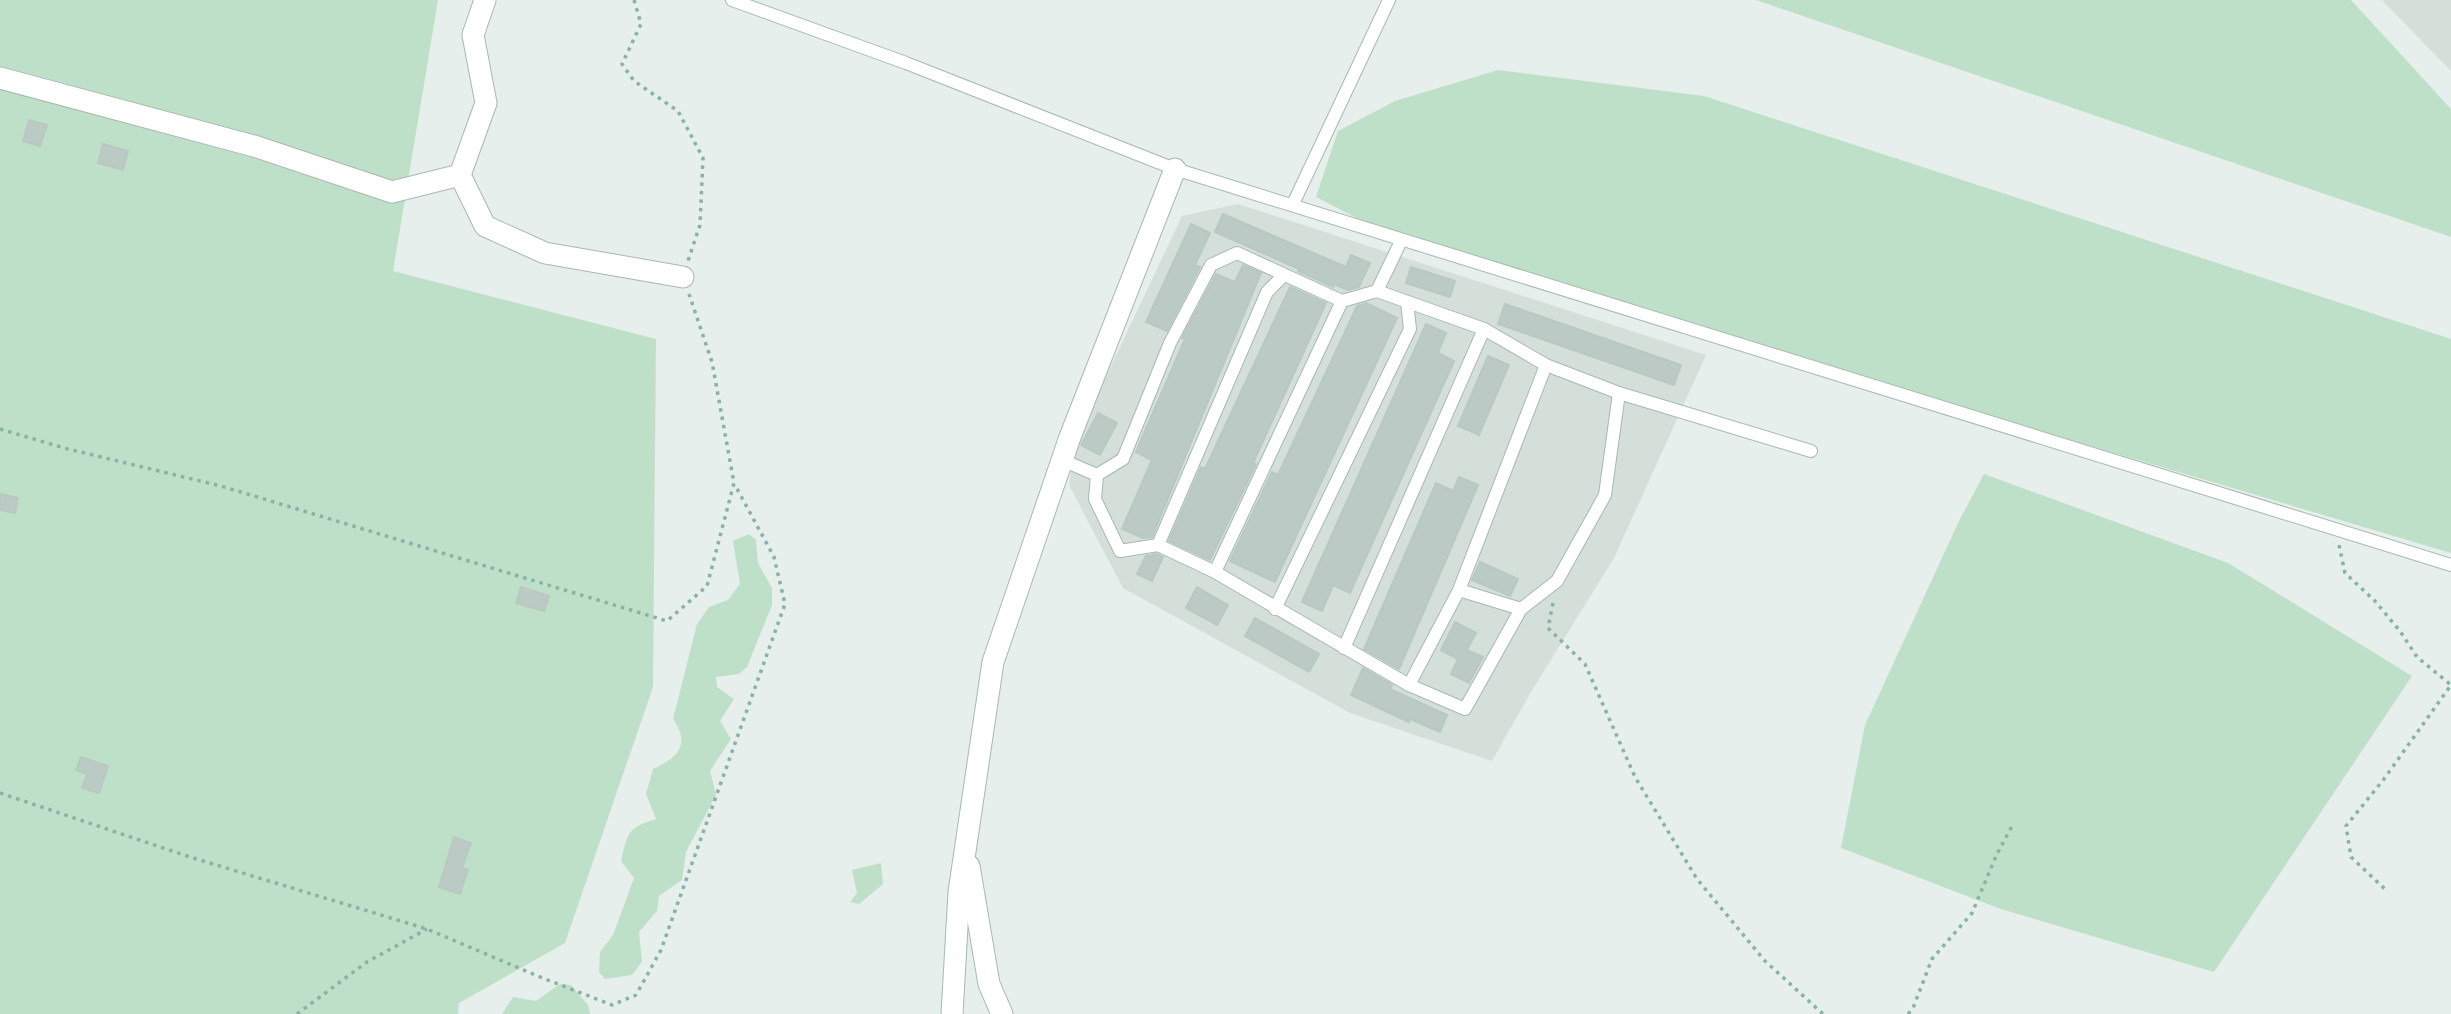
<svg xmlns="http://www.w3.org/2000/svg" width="2451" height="1014" viewBox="0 0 2451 1014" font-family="'Work Sans',sans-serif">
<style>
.built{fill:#d4dfda}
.green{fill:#bfe0c8}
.building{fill:#bbcac4;stroke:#b8c9c2;stroke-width:2}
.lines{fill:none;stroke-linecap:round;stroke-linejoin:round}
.service-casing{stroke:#a8b8b2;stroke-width:14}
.minor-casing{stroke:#a8b8b2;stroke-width:23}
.path{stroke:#86b3a5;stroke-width:3.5;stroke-dasharray:3.5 5;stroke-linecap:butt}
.service{stroke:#fff;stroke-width:12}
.minor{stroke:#fff;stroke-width:21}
</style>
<rect width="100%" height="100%" fill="#e6efeb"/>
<g class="built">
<polygon points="2382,0 2451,0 2451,71"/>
<polygon points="1238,204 1706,355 1614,558 1531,692 1492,761 1350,713 1123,588 1069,485 1075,442 1182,216"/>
</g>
<g class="green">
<polygon points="0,0 438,0 393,271 656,339 653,687 565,943 459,1003 458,1014 0,1014"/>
<polygon points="1756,0 2351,0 2451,109 2451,237"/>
<polygon points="1498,70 1704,96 2451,339 2451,553 1401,241 1316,197 1338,131 1395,101"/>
<polygon points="1984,474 2228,563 2412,676 2214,972 2001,909 1841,848 1865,725 1959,521"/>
<path d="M749 534 756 540 758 563 772 588V605L747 667 739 674 716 677 717 687 734 699 720 721 731 739 710 771 716 795 686 852 682 880 659 896 657 911 639 932 642 962 632 975 605 979 599 972 600 952 613 935 634 878 621 861C628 832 627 828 656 819L646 794 653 769C678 758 691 744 673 719L697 624 709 607 728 600 740 584 733 541Z"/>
<polygon points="881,863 883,884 859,904 850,902 857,893 852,870"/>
<polygon points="560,984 571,985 588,1005 590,1014 502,1014 513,997 536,1001"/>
</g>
<g class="building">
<polygon points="29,120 47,125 40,146 23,141"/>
<polygon points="103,144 128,151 123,170 98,163"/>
<polygon points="1223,214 1346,267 1351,255 1370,263 1359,287 1348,290 1334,284 1333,287 1298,271 1299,269 1215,232"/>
<polygon points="1191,224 1210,233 1195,265 1200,267 1167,331 1146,322"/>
<polygon points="1243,265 1261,273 1152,537 1143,538 1122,529 1152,460 1136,452 1185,339 1182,338 1216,274 1235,282"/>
<polygon points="1411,267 1455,281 1450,297 1406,283"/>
<polygon points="1290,287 1326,303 1253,463 1256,464 1210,560 1169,541 1201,467 1205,469"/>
<polygon points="1366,303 1397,318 1275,582 1230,561 1272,472 1278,475 1357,306"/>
<polygon points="1505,304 1681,365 1674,385 1498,324"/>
<polygon points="1426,324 1446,333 1438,353 1454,361 1350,593 1333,585 1322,611 1302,602"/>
<polygon points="1488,356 1509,365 1479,435 1458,426"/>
<polygon points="1098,413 1117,423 1100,455 1081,445"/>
<polygon points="1459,477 1478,485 1399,669 1364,649 1436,483 1453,491"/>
<polygon points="0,494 18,498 15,513 0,510"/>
<polygon points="1157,554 1163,557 1152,581 1137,574 1146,556"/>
<polygon points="1480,562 1518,579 1510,596 1472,580"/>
<polygon points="521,587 549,596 544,611 516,603"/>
<polygon points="1197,587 1228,605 1217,625 1186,608"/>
<polygon points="1255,618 1319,654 1309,672 1245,636"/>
<polygon points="1455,622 1476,633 1467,650 1483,657 1469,683 1451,674 1458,659 1441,650"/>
<polygon points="1363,668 1392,685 1390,689 1447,715 1440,732 1410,719 1409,722 1351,695"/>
<polygon points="81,757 108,766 99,793 82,788 87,774 76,770"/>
<polygon points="454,837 471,843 462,868 468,870 460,894 439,887"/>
</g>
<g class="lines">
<defs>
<g id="service">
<polyline points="732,0 906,63 1175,169 2451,565"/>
<polyline points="1293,204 1389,0"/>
<polyline points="1377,291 1401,241"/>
<polyline points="1062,460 1097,475 1123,459 1170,343 1211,265 1237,253 1342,301 1377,291 1484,329 1546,365 1619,393 1811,451"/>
<polyline points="1097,475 1095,499 1120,551 1158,545 1215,572 1409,685 1465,709 1521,609"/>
<polyline points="1158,545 1267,292 1283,276"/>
<polyline points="1215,572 1342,301"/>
<polyline points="1459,590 1521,609 1557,581 1605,495 1619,393"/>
<polyline points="1275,609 1410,329 1407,302"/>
<polyline points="1344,648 1484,329"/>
<polyline points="1409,685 1459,590 1546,365"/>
</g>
<g id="minor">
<polyline points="485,0 473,35 486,103 460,175 485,226 545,253 683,277"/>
<polyline points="0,78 254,146 392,192 460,175"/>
<polyline points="969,866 989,984 1002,1014"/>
<polyline points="952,1014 959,892 993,662 1070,437 1175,169"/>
</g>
</defs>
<use href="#service" class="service-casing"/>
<use href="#minor" class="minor-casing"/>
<g class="path">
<polyline points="634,0 641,24 622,64 634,81 678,111 703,158 700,225 688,261"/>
<polyline points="0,429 64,448 221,486 667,621 707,586 734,483 712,362 689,294"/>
<polyline points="2339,545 2345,573 2374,600 2400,631 2417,657 2451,685 2384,779 2346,826 2351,857 2388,892"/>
<polyline points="1553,603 1548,628 1585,664 1635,777 1697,879 1765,961 1823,1014"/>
<polyline points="0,793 190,857 427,929 540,977 612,1005 636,995 661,950 785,604 774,557 735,485"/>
<polyline points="297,1014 367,962 427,929"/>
<polyline points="1908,1014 1913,1008 1932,959 1972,913 1997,854 2012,826"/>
</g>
<use href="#service" class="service"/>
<use href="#minor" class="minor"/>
</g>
</svg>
